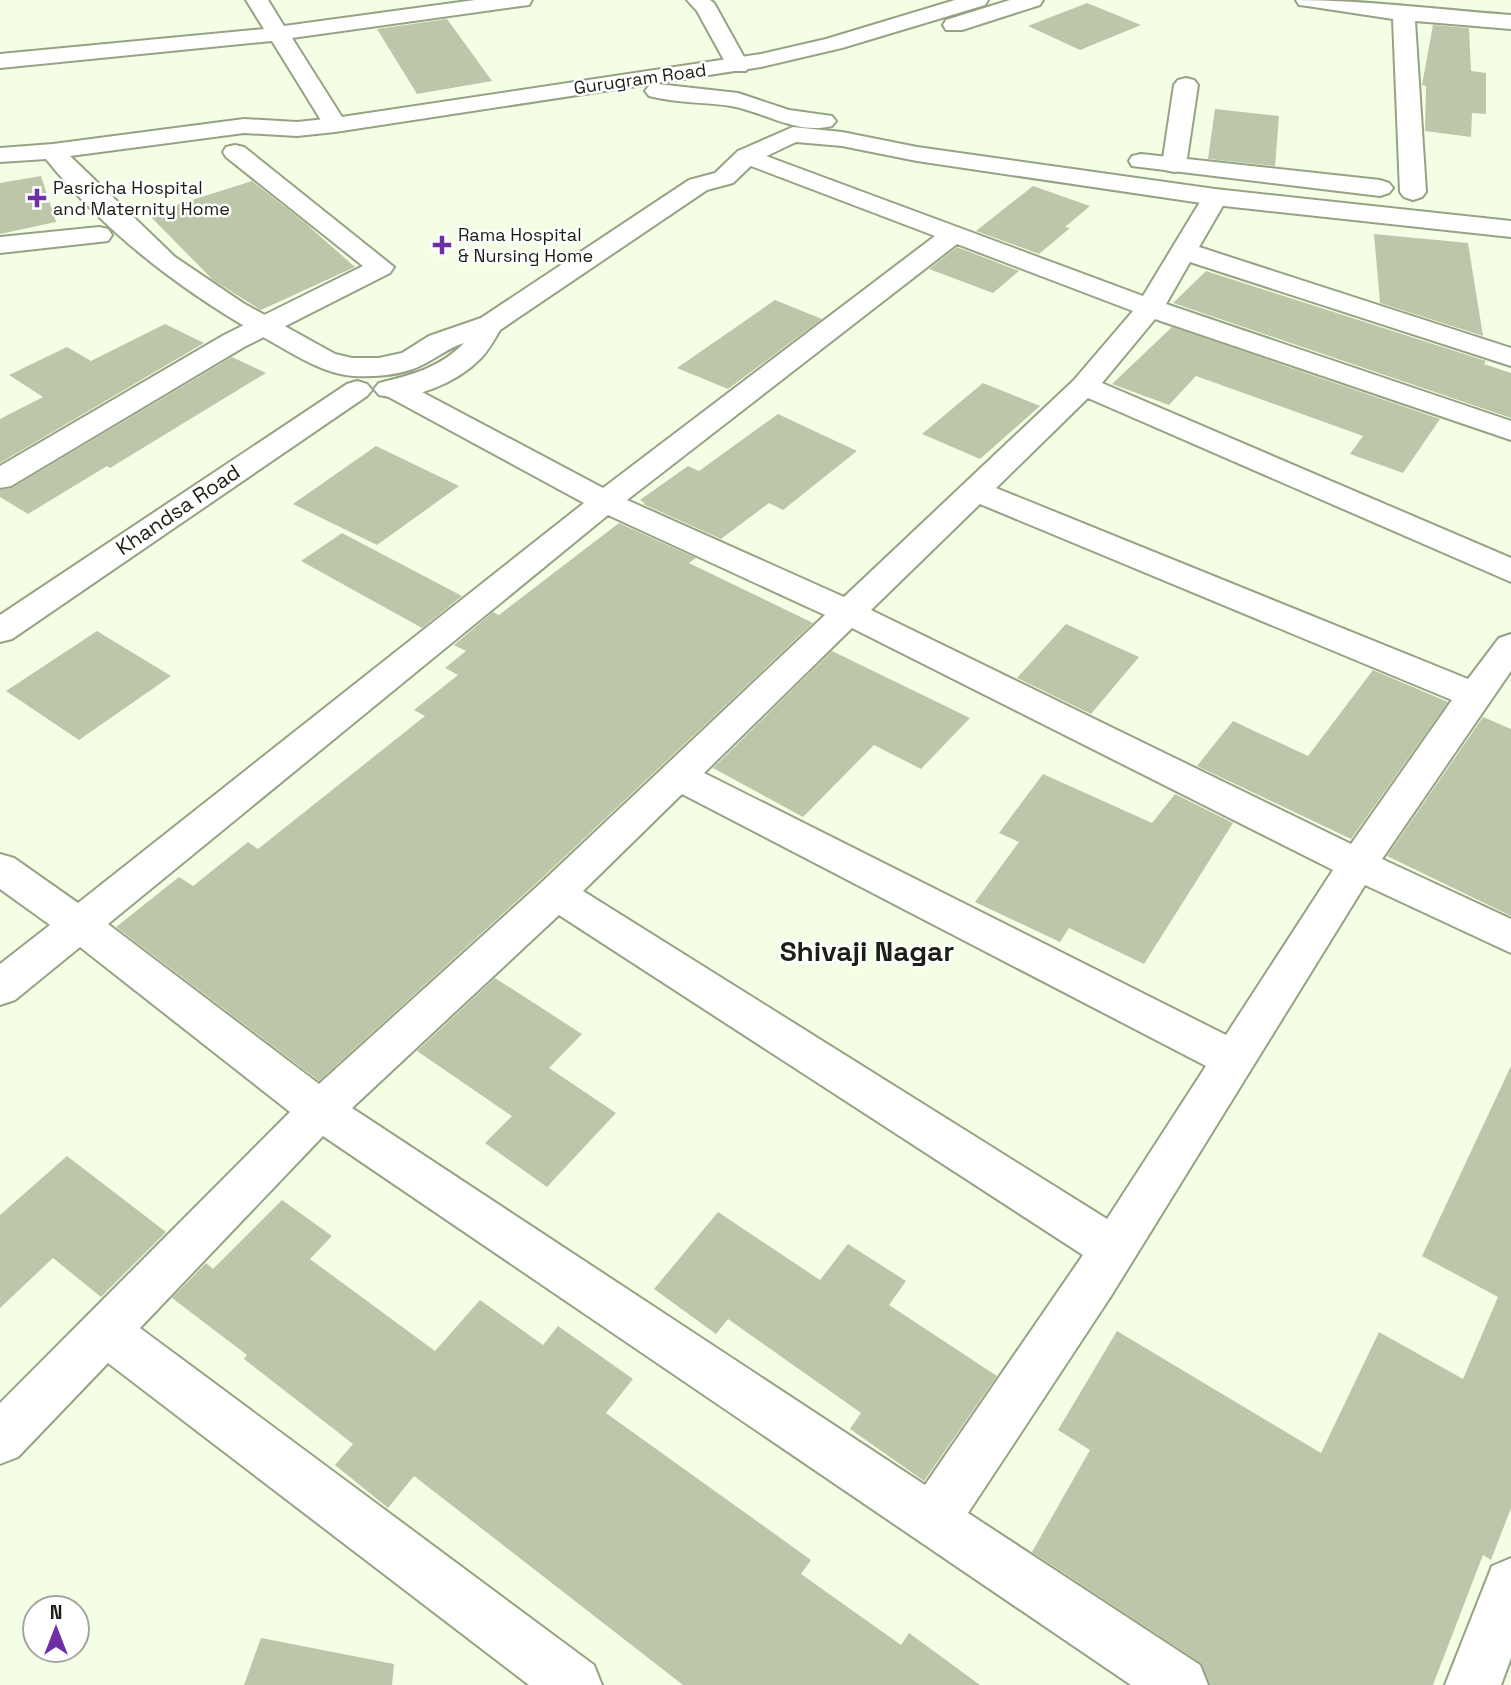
<svg xmlns="http://www.w3.org/2000/svg" width="1511" height="1685" viewBox="0 0 1511 1685" font-family="'Space Grotesk',sans-serif">
<style>
.building{fill:#bbc7a8}
.lines{fill:none;stroke-linecap:round;stroke-linejoin:round}
.minor-casing{stroke:#96a284;stroke-width:4}
.major-casing{stroke:#96a284;stroke-width:4}
.minor{fill:#fff;fill-rule:evenodd}
.major{fill:#fff;fill-rule:evenodd}
.poi-dot{fill:#6f2fa4;stroke:#fff;stroke-width:2.5}
.labels{text-anchor:middle;stroke-width:5;stroke-linejoin:round;paint-order:stroke}
.far-street-label{font-size:18px;fill:#1b1f14;stroke:#fff}
.far-poi-label{font-size:18px;fill:#1b1f14;stroke:#fff;text-anchor:start}
.street-label{font-size:21px;fill:#1b1f14;stroke:#fff}
.district-label{font-size:28px;font-weight:bold;fill:#1b1f14;stroke:#fff}
</style>
<rect width="100%" height="100%" fill="#f4fee4"/>
<g class="building">
<polygon points="1087,3 1141,25 1080,50 1028,26"/>
<polygon points="447,19 492,81 417,94 377,29"/>
<polygon points="1433,25 1469,28 1471,71 1486,73 1486,114 1472,113 1471,137 1425,131 1426,86 1422,85"/>
<polygon points="1215,109 1279,116 1275,166 1208,159"/>
<polygon points="41,176 56,222 0,234 0,183"/>
<polygon points="252,181 304,222 355,267 261,310 213,280 148,214"/>
<polygon points="1033,186 1090,206 1065,227 1070,228 1039,254 976,231"/>
<polygon points="1374,234 1468,243 1483,336 1380,303"/>
<polygon points="957,247 1019,271 993,293 929,269"/>
<polygon points="1206,271 1486,361 1484,364 1511,373 1511,418 1173,303"/>
<polygon points="775,300 822,319 728,389 677,368"/>
<polygon points="165,324 204,343 0,463 0,419 43,397 9,375 67,347 91,361"/>
<polygon points="1172,327 1440,419 1403,473 1350,454 1363,436 1196,376 1169,405 1112,384"/>
<polygon points="232,357 266,373 110,468 107,466 28,514 0,497 0,490 12,488"/>
<polygon points="983,383 1040,406 980,459 922,434"/>
<polygon points="778,414 857,451 783,510 769,503 721,539 643,504 645,503 640,500 688,466 699,471"/>
<polygon points="376,446 459,486 377,545 293,504"/>
<polygon points="619,523 696,558 689,563 813,623 540,880 319,1081 116,927 179,877 193,886 248,842 258,849 425,716 414,710 458,675 445,668 466,651 454,645 493,612 499,615"/>
<polygon points="342,533 462,596 422,628 301,561"/>
<polygon points="1066,624 1139,657 1091,714 1017,678"/>
<polygon points="97,631 171,676 79,740 6,691"/>
<polygon points="832,651 970,718 921,769 874,745 803,817 713,768"/>
<polygon points="1373,670 1448,702 1351,839 1197,766 1233,721 1308,756"/>
<polygon points="1483,717 1511,729 1511,916 1387,856"/>
<polygon points="1043,774 1152,823 1175,794 1233,823 1144,964 1069,928 1060,942 975,902 1019,842 999,833"/>
<polygon points="495,978 582,1034 549,1068 616,1113 547,1187 485,1143 512,1116 417,1051"/>
<polygon points="1511,1066 1511,1508 1491,1560 1483,1555 1433,1685 1210,1685 1201,1663 1032,1552 1090,1450 1058,1430 1117,1331 1321,1453 1379,1332 1463,1379 1498,1297 1422,1256"/>
<polygon points="67,1156 166,1232 101,1297 53,1258 0,1308 0,1215"/>
<polygon points="282,1200 332,1236 310,1259 435,1351 480,1300 543,1345 558,1326 633,1379 606,1413 811,1560 801,1574 901,1645 909,1633 980,1685 683,1685 414,1476 388,1508 335,1465 353,1444 244,1359 247,1355 172,1298 206,1263 213,1269"/>
<polygon points="718,1212 820,1280 848,1244 906,1281 889,1305 997,1376 924,1481 850,1429 861,1413 728,1319 716,1334 654,1289"/>
<polygon points="261,1638 394,1664 392,1685 244,1685"/>
</g>
<g class="lines">
<defs>
<g id="minor">
<polygon points="246,0 268,0 284,26 475,0 532,0 529,5 521,6 292,38 347,125 343,130 327,130 272,41 0,68 0,54 264,29"/>
<polygon points="687,0 710,0 714,3 749,66 746,71 730,71 697,11"/>
<path d="M1296 0C1368 0 1439 10 1511 15V29L1415 21 1426 192 1422 197 1413 200 1404 197 1400 192 1393 19 1307 6 1299 5Z"/>
<polygon points="1186,78 1194,80 1198,85 1186,165 1183,170 1174,172 1165,170 1162,165 1174,85 1178,80"/>
<polygon points="235,145 244,147 394,267 390,273 244,347 11,486 0,488 0,466 224,335 363,266 226,157 223,152 226,147"/>
<path d="M747 149 1143 296 1206 192 1215 189 1224 192 1228 197 1199 247 1511 348V366L1190 262 1166 304 1511 421V440L1155 319 1102 383 1511 558V582L1088 398 996 488 1468 679 1499 638 1511 634V671L1382 859 1511 919V953L1365 885 1111 1296 968 1513 1200 1665 1208 1685H1131L323 1136 140 1328 594 1665 602 1685H529L108 1363 18 1457 0 1464V1403L290 1112 80 947 15 1000 0 1005V964L50 925 0 889V854L14 858 78 903 584 503 385 395 380 389 385 383 395 380 405 383 603 488 935 236 738 161 735 156 738 151ZM957 244 1133 311 1074 380 844 597 627 500ZM980 504 1452 700 1351 844 871 610ZM608 515 825 615 542 882 319 1084 108 924ZM852 628 1333 870 1226 1035 704 773ZM682 794 1206 1066 1107 1219 583 891ZM559 915 1083 1255 925 1485 352 1108Z"/>
<polygon points="99,227 108,229 112,235 108,241 0,253 0,237"/>
<polygon points="357,381 367,384 372,390 367,396 12,639 0,642 0,615 347,384"/>
<polygon points="1511,1558 1511,1658 1501,1685 1445,1685 1492,1566"/>
</g>
<g id="major">
<path d="M955 0H988L985 5 842 48 761 67 335 132 297 136 244 133 70 156 175 257 243 303 335 354 352 358H379L402 353 429 336 481 318 689 180 715 173 738 151 793 127 842 132 917 147 1215 189 1511 221V237L1215 205 917 161 842 146 796 142 756 161 733 183 707 190 500 330C494 340 489 350 481 358 458 382 411 403 379 395L374 389 379 383C411 375 440 368 464 343 448 348 437 358 422 365 403 375 375 377 354 376 324 374 297 356 272 342 187 295 107 235 46 159L0 162V148L53 144 244 119 297 122 335 118 761 54 826 39Z"/>
<polygon points="1010,0 1043,0 1040,5 962,30 946,30 943,25 946,20"/>
<path d="M657 84 738 93 789 110 832 116 836 121 832 126C796 135 765 112 731 106 704 102 676 103 649 96L645 91 649 86Z"/>
<polygon points="1141,154 1380,180 1389,183 1393,188 1389,193 1380,196 1132,166 1129,161 1132,156"/>
</g>
</defs>
<use href="#minor" class="minor-casing"/>
<use href="#major" class="major-casing"/>
<use href="#minor" class="minor"/>
<use href="#major" class="major"/>
</g>
<g class="poi-dot">
<path d="M33.5 187.5h7v7h7v7h-7v7h-7v-7h-7v-7h7z"/>
<path d="M438.5 234.5h7v7h7v7h-7v7h-7v-7h-7v-7h7z"/>
</g>
<g class="labels">
<g class="far-street-label">
<text transform="translate(640 79) rotate(-8)" y="6">Gurugram Road</text>
</g>
<g class="far-poi-label">
<text x="53" y="194">Pasricha Hospital<tspan x="53" dy="21">and Maternity Home</tspan></text>
<text x="458" y="241">Rama Hospital<tspan x="458" dy="21">&amp; Nursing Home</tspan></text>
</g>
<g class="street-label">
<text transform="translate(178 510) rotate(-34)" y="7">Khandsa Road</text>
</g>
<g class="district-label">
<text x="867" y="961">Shivaji Nagar</text>
</g>
</g>
<g transform="translate(56 1629)"><circle r="33" fill="#ffffff" stroke="#a4a5a1" stroke-width="2"/>
<path d="M0-5L12 26L0 18L-12 26Z" fill="#6f2fa4"/>
<text y="-10" font-size="19" font-weight="bold" text-anchor="middle" fill="#1b1f14">N</text>
</g>
</svg>
